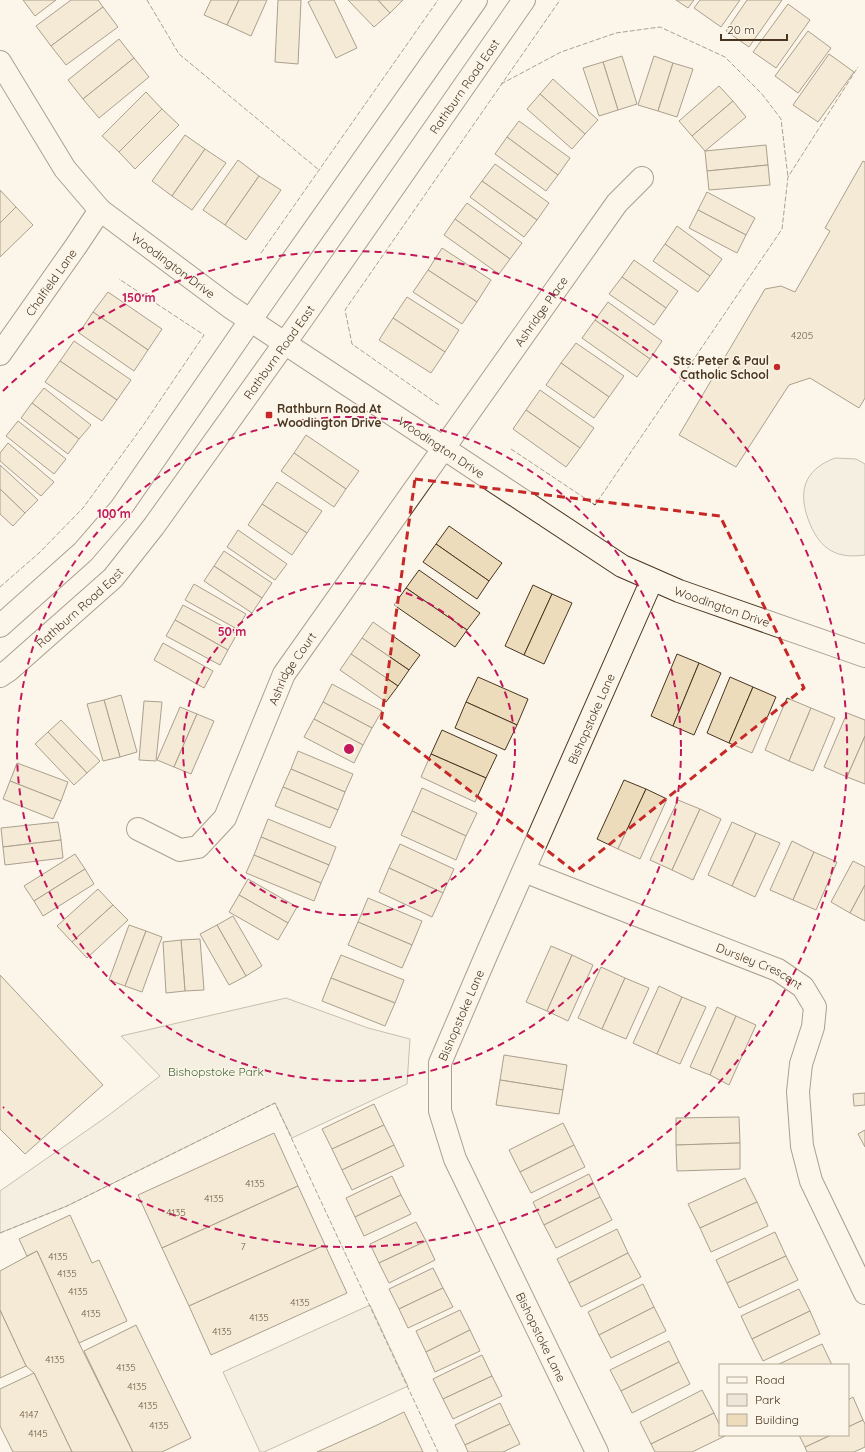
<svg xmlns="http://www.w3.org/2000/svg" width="865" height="1452" viewBox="0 0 865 1452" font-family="Quicksand,sans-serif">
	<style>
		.green { fill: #ede6d9; stroke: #887966 }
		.building { fill: #ecdcbc; stroke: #4a3520 }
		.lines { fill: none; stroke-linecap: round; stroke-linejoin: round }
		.minor-casing { stroke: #4a3520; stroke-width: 24 }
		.minor { stroke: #fbf6e9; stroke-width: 22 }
		.fence { stroke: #4a3520; stroke-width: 1; stroke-dasharray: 5 2; stroke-linecap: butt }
		.marked { fill: none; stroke: #c62828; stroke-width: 3; stroke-dasharray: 8 5; stroke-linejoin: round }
		.ring { fill: none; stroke: #c2185b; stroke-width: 2; stroke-dasharray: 7 5 }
		.poi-dot { fill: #c62828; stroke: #fbf6e9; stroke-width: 1.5 }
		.labels { text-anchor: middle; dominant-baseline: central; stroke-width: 3; stroke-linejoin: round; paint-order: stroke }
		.number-label { font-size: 10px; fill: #725f47 }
		.street-label { font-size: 12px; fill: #4a3520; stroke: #fbf6e9 }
		.poi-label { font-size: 12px; font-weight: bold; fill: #4a3520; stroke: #fbf6e9; text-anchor: end }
		.park-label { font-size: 12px; fill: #436837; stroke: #fbf6e9 }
		.centre { fill: #c2185b; stroke: #fbf6e9; stroke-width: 2 }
		.ring-label { font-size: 12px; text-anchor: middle; font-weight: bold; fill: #c2185b; stroke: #fbf6e9; stroke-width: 3; stroke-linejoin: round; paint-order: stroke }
	</style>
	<rect width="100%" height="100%" fill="#fbf6e9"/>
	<g class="green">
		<path d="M835 458 856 459 865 464V555C837 559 821 550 810 524 797 493 803 470 835 458Z"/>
		<path d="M286 998 368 1028 410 1039 407 1084 292 1138 275 1103 67 1206 0 1233V1191L109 1115 160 1076 121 1036Z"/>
		<path d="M370 1305 408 1386 264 1452H260L223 1372Z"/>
	</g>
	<g class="building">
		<path d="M23 0H56L35 16Z"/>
		<path d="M71 0H98L103 7 51 46 36 26Z"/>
		<path d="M211 0H239L227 25 204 15Z"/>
		<path d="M239 0H267L251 36 227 25Z"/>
		<path d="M278 0H301L298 64 275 62Z"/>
		<path d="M312 0H334L357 48 336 58 308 2Z"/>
		<path d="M348 0H378L390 13 374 27Z"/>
		<path d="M378 0H403L390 13Z"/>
		<path d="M676 0H694L688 8Z"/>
		<path d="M700 0H740L721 27 694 8Z"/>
		<path d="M747 0H782L749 47 726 31Z"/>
		<path d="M788 4 810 20 776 68 753 52Z"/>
		<path d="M103 7 118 27 66 65 51 46Z"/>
		<path d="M808 31 831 48 798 93 775 76Z"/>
		<path d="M119 39 134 58 83 99 68 80Z"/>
		<path d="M829 54 854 72 818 122 793 105Z"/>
		<path d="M622 56 637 104 618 110 603 62Z"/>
		<path d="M654 56 673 63 658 111 638 105Z"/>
		<path d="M134 58 149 77 99 118 83 99Z"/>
		<path d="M603 62 618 110 599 116 583 68Z"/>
		<path d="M673 63 693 69 677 117 658 111Z"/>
		<path d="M553 79 598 120 585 134 540 94Z"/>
		<path d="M719 86 733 101 692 136 679 121Z"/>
		<path d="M146 92 162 109 119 152 102 136Z"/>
		<path d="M540 94 585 134 572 149 527 109Z"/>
		<path d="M733 101 746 117 705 151 692 136Z"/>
		<path d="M162 109 179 125 135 169 119 152Z"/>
		<path d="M519 121 570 158 558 175 507 137Z"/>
		<path d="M185 135 205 149 172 196 152 181Z"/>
		<path d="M507 137 558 175 546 191 495 154Z"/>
		<path d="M766 145 768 165 707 171 705 151Z"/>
		<path d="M205 149 226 163 192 210 172 196Z"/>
		<path d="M238 160 259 176 225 225 203 210Z"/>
		<path d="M863 161 865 162V398L859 408 810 378 789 385 736 467 679 435 765 289 781 286 795 292 830 231 825 228Z"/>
		<path d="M495 164 549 203 537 220 482 181Z"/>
		<path d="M768 165 770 185 709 190 707 171Z"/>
		<path d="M259 176 281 190 246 240 225 225Z"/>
		<path d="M482 181 537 220 524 237 470 197Z"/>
		<path d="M0 190 16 207 0 223Z"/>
		<path d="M707 192 755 218 746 235 698 210Z"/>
		<path d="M467 203 522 243 510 259 455 219Z"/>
		<path d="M16 207 33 225 0 257V223Z"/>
		<path d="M698 210 746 235 737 253 689 228Z"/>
		<path d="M455 219 510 259 499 274 444 235Z"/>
		<path d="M677 226 722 259 710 276 665 244Z"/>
		<path d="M665 244 710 276 698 292 653 261Z"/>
		<path d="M442 248 491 280 477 302 428 270Z"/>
		<path d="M634 260 678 291 666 308 622 277Z"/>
		<path d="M428 270 477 302 462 324 413 292Z"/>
		<path d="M622 277 666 308 654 325 609 294Z"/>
		<path d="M108 292 162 329 148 350 93 312Z"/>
		<path d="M407 297 459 330 445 352 393 318Z"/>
		<path d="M608 302 662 341 650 359 595 320Z"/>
		<path d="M93 312 148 350 134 371 79 333Z"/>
		<path d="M393 318 445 352 431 373 379 340Z"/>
		<path d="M595 320 650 359 637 377 582 338Z"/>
		<path d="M74 341 131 380 117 400 60 361Z"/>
		<path d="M576 343 624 376 609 397 561 363Z"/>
		<path d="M60 361 117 400 102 421 45 382Z"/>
		<path d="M561 363 609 397 594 418 546 385Z"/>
		<path d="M44 388 91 425 79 439 32 403Z"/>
		<path d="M540 390 594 428 580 448 526 410Z"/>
		<path d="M32 403 79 439 68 454 21 418Z"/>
		<path d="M526 410 580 448 566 467 513 429Z"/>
		<path d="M18 421 66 459 54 474 6 436Z"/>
		<path d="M306 435 359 471 346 489 294 453Z"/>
		<path d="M8 443 54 482 41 496 0 461V453Z"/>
		<path d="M294 453 346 489 334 507 281 471Z"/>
		<path d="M0 465 38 500 25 513 0 489Z"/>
		<path d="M277 482 322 511 307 533 262 504Z"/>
		<path d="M0 489 25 513 13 526 0 514Z"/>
		<path d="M262 504 307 533 292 555 248 525Z"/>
		<path d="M449 526 502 563 489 581 436 544Z"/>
		<path d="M238 530 287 564 275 580 227 547Z"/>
		<path d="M436 544 489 581 477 599 423 562Z"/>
		<path d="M224 551 272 583 262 598 214 566Z"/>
		<path d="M214 566 262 598 252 613 204 581Z"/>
		<path d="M419 570 480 613 467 630 406 588Z"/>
		<path d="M194 584 246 614 237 629 185 600Z"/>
		<path d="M533 585 552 594 524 655 505 646Z"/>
		<path d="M406 588 467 630 455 647 394 605Z"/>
		<path d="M552 594 572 603 544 664 524 655Z"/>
		<path d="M183 605 237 634 228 650 175 620Z"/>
		<path d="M175 620 228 650 220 665 166 636Z"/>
		<path d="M373 622 420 655 409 670 362 638Z"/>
		<path d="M362 638 409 670 398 686 351 654Z"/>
		<path d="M163 643 213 671 204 688 154 660Z"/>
		<path d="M351 654 398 686 386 702 340 670Z"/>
		<path d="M677 654 699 663 673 726 651 716Z"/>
		<path d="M699 663 721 673 694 735 673 726Z"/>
		<path d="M478 677 528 699 517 725 466 702Z"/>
		<path d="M730 677 753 687 729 743 707 733Z"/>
		<path d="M332 684 382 711 372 728 323 702Z"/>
		<path d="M753 687 776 697 752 753 729 743Z"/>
		<path d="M121 695 137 752 120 757 104 700Z"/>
		<path d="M787 698 811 708 789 761 765 750Z"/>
		<path d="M104 700 120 757 103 761 87 704Z"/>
		<path d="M144 701 162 702 156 761 139 760Z"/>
		<path d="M323 702 372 728 363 745 314 719Z"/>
		<path d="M466 702 517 725 505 750 455 728Z"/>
		<path d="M180 707 197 714 174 767 157 760Z"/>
		<path d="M811 708 835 718 813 771 789 761Z"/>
		<path d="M847 713 865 720V736L847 777 824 767Z"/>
		<path d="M197 714 214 721 191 774 174 767Z"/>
		<path d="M314 719 363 745 354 763 304 737Z"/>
		<path d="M61 720 100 761 87 773 48 732Z"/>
		<path d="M442 730 497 755 486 778 431 754Z"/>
		<path d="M48 732 87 773 74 785 35 744Z"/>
		<path d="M865 736V784L847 777Z"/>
		<path d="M298 751 353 774 345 792 291 769Z"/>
		<path d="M431 754 486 778 475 802 421 777Z"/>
		<path d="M17 763 68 782 61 801 10 781Z"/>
		<path d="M291 769 345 792 338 810 283 787Z"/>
		<path d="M624 780 646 789 618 849 597 839Z"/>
		<path d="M10 781 61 801 53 819 3 799Z"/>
		<path d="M283 787 338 810 330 828 275 806Z"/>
		<path d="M422 788 477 813 466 836 412 811Z"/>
		<path d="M646 789 667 799 640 859 618 849Z"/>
		<path d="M678 800 700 809 672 870 650 860Z"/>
		<path d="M700 809 721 819 693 880 672 870Z"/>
		<path d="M412 811 466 836 456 860 401 835Z"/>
		<path d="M268 819 336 847 329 865 261 837Z"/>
		<path d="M58 822 61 840 3 847 1 828Z"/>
		<path d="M732 822 756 833 732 886 708 875Z"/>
		<path d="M756 833 780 843 755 897 732 886Z"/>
		<path d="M261 837 329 865 321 883 254 855Z"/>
		<path d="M61 840 63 858 5 865 3 847Z"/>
		<path d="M792 841 814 852 793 900 770 890Z"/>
		<path d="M400 844 454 869 443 893 389 868Z"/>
		<path d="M814 852 837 862 816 910 793 900Z"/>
		<path d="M75 854 85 869 34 901 24 886Z"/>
		<path d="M254 855 321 883 314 901 246 873Z"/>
		<path d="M853 861 865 867V885L850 913 831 902Z"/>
		<path d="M389 868 443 893 432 917 379 892Z"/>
		<path d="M85 869 94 884 43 916 34 901Z"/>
		<path d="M248 879 297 907 288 923 239 895Z"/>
		<path d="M865 885V921L850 913Z"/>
		<path d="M98 889 113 905 72 942 57 926Z"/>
		<path d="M239 895 288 923 278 940 229 912Z"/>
		<path d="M368 898 422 921 412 945 358 922Z"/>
		<path d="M113 905 128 920 87 958 72 942Z"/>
		<path d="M233 916 262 966 246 976 217 925Z"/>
		<path d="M358 922 412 945 402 968 348 945Z"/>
		<path d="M129 925 146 931 125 986 109 980Z"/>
		<path d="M217 925 246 976 229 985 200 934Z"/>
		<path d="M146 931 162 937 142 992 125 986Z"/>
		<path d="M200 939 204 990 185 991 181 940Z"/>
		<path d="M181 940 185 991 166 993 163 942Z"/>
		<path d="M551 946 572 955 547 1011 526 1002Z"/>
		<path d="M341 955 404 980 395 1003 331 978Z"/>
		<path d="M572 955 593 965 568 1021 547 1011Z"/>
		<path d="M601 967 625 978 602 1029 578 1018Z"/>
		<path d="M0 975 103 1085 25 1154 0 1129Z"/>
		<path d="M331 978 395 1003 385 1026 322 1001Z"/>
		<path d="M625 978 649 988 626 1039 602 1029Z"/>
		<path d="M659 986 682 997 657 1054 633 1043Z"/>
		<path d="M682 997 706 1007 680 1064 657 1054Z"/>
		<path d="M717 1007 736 1016 710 1075 690 1067Z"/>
		<path d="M736 1016 756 1025 729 1085 710 1075Z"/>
		<path d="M504 1055 567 1065 563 1090 500 1080Z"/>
		<path d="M500 1080 563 1090 559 1114 496 1105Z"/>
		<path d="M865 1093V1105L854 1106 853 1094Z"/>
		<path d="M374 1104 384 1125 332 1149 322 1129Z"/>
		<path d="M739 1117 740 1143 676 1145V1118Z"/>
		<path d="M563 1123 574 1145 520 1172 509 1150Z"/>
		<path d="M384 1125 394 1145 342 1170 332 1149Z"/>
		<path d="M865 1130V1147L858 1134Z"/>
		<path d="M274 1133 298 1186 162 1248 138 1195Z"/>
		<path d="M740 1143V1169L677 1171 676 1145Z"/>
		<path d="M394 1145 404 1166 352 1190 342 1170Z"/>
		<path d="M574 1145 585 1167 531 1193 520 1172Z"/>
		<path d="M589 1174 600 1197 544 1225 533 1202Z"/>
		<path d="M392 1176 401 1195 355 1217 346 1198Z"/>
		<path d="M745 1178 757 1202 700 1228 688 1204Z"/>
		<path d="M298 1186 325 1245 189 1306 162 1248Z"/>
		<path d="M401 1195 411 1214 364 1236 355 1217Z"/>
		<path d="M600 1197 612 1220 556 1248 544 1225Z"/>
		<path d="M757 1202 768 1226 711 1252 700 1228Z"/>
		<path d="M70 1215 92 1263 99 1260 127 1321 79 1343 37 1251 27 1256 19 1239Z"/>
		<path d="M416 1222 426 1241 379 1263 370 1244Z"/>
		<path d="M617 1229 628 1253 569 1283 557 1259Z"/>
		<path d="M775 1232 786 1256 727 1283 716 1260Z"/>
		<path d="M426 1241 435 1260 389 1283 379 1263Z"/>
		<path d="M325 1245 347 1293 211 1355 189 1306Z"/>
		<path d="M37 1251 79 1343 133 1452H72L34 1373 26 1366 0 1310V1271Z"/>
		<path d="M628 1253 641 1277 581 1307 569 1283Z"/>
		<path d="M786 1256 798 1280 739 1308 727 1283Z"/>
		<path d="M433 1268 443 1288 399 1309 389 1289Z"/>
		<path d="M643 1284 654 1307 599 1335 588 1312Z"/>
		<path d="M443 1288 453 1307 408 1328 399 1309Z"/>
		<path d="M799 1289 810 1311 752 1339 741 1316Z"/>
		<path d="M654 1307 666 1331 611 1358 599 1335Z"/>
		<path d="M0 1310 26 1366 0 1378Z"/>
		<path d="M460 1310 470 1330 426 1352 416 1331Z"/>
		<path d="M810 1311 820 1334 763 1361 752 1339Z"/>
		<path d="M136 1325 191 1438 162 1452H133L84 1351Z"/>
		<path d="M470 1330 480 1351 435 1372 426 1352Z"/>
		<path d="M669 1341 679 1362 621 1391 610 1370Z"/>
		<path d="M822 1344 832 1365H777Z"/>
		<path d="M482 1355 492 1376 443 1399 433 1379Z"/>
		<path d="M679 1362 690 1384 632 1413 621 1391Z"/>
		<path d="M34 1373 72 1452H13L0 1426V1389Z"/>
		<path d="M492 1376 502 1396 453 1419 443 1399Z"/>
		<path d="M702 1390 714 1413 651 1444 640 1422Z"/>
		<path d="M853 1397 863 1420 848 1427V1400Z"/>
		<path d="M500 1403 510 1424 465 1445 455 1425Z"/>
		<path d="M404 1412 423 1452H317L375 1426Z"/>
		<path d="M714 1413 720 1426V1435L725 1436 692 1452H655L651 1444Z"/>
		<path d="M863 1420 865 1424V1447L854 1452H807L805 1447 831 1435H848V1427Z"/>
		<path d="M510 1424 520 1444 503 1452H468L465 1445Z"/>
		<path d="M799 1435H831L805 1447Z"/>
	</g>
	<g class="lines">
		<g class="minor-casing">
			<g id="minor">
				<path id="s1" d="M0 62 65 169 100 210 230 307 622 566 679 591 865 656"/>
				<path id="s2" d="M0 354 76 246 100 210"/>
				<path d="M0 626 83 552 121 508 268 295 476 0"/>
				<path id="s3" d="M0 676 9 670 113 578 154 526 302 319 524 0"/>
				<path id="s4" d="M138 829 180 850 198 847 225 818 284 674 617 203 642 178"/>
				<path id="s5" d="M524 871 778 970 803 987 815 1007 813 1027 801 1064 798 1092 802 1146 811 1181 865 1293"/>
				<path id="s6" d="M597 1452 455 1159 440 1111V1063L488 951 652 580"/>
			</g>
		</g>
		<use href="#minor" class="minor"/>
		<g class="fence">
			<path d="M147 0 179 54 319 170"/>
			<path d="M501 84 561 52 616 33 660 27 725 57 762 94 781 119 788 177"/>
			<path d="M261 253 438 0"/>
			<path d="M439 405 352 344 345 310 560 0"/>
			<path d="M511 449 595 505 782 229 788 177 858 67"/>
			<path d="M0 587 39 553 83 508 142 427 204 335 119 279"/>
			<path d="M0 1233 67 1206 275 1103 438 1452"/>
		</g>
	</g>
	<path d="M0 0H865V1452H0ZM415 479 720 516 804 688 575 872 381 722Z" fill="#fbf6e9" fill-opacity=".55" fill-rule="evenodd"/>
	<path class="marked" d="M415 479 720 516 804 688 575 872 381 722Z"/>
	<g class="ring">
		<circle cx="349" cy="749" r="166"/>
		<circle cx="349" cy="749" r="332"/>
		<path d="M3 391A498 498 0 1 1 3 1107"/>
	</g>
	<g class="poi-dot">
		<circle cx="777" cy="367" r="4"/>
		<rect x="265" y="411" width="8" height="8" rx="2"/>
	</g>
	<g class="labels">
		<g class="number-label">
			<text x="802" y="335">4205</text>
			<text x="255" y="1183">4135</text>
			<text x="214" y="1198">4135</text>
			<text x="176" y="1212">4135</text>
			<text x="243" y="1246">7</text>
			<text x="58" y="1256">4135</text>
			<text x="67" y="1273">4135</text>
			<text x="78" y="1291">4135</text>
			<text x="300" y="1302">4135</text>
			<text x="91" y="1313">4135</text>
			<text x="259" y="1317">4135</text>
			<text x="222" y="1331">4135</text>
			<text x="55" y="1359">4135</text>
			<text x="126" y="1367">4135</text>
			<text x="137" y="1386">4135</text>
			<text x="148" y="1405">4135</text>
			<text x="29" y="1414">4147</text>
			<text x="159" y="1425">4135</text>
			<text x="38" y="1433">4145</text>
		</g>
		<g class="street-label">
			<text stroke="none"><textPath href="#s3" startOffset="754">Rathburn Road East</textPath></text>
			<text stroke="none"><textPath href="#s1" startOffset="271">Woodington Drive</textPath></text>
			<text stroke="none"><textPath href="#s2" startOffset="88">Chalfield Lane</textPath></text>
			<text stroke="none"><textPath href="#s4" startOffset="705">Ashridge Place</textPath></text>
			<text stroke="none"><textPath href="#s3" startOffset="430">Rathburn Road East</textPath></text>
			<text stroke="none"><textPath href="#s1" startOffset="595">Woodington Drive</textPath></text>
			<text stroke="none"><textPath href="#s3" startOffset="105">Rathburn Road East</textPath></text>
			<text stroke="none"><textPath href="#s1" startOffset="919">Woodington Drive</textPath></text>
			<text stroke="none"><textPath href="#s4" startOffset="269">Ashridge Court</textPath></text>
			<text stroke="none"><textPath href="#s6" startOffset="800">Bishopstoke Lane</textPath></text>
			<text stroke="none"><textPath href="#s5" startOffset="254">Dursley Crescent</textPath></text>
			<text stroke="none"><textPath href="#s6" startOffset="476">Bishopstoke Lane</textPath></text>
			<text transform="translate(541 1337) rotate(64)">Bishopstoke Lane</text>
		</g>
		<g class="poi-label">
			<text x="769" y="360">Sts. Peter &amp; Paul<tspan x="769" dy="14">Catholic School</tspan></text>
			<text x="277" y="408" text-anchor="start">Rathburn Road At<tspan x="277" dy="14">Woodington Drive</tspan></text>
		</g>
		<g class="park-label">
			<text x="216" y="1071">Bishopstoke Park</text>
		</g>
	</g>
	<circle cx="349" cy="749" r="6" class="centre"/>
	<g class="ring-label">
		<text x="139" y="302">150 m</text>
		<text x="114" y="518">100 m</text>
		<text x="232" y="636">50 m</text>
	</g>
	<rect x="719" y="1364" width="130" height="72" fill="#fbf6e9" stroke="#b4a999"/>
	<rect x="727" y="1377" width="20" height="6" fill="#fbf6e9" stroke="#b4a999"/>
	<text x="755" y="1384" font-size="12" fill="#4a3520">Road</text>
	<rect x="727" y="1394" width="20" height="12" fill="#ede6d9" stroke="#b4a999"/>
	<text x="755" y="1404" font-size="12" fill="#4a3520">Park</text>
	<rect x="727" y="1414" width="20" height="12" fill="#ecdcbc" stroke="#b4a999"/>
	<text x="755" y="1424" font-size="12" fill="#4a3520">Building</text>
	<path d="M721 34v6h66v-6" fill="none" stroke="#4a3520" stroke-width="2"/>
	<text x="727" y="34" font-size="12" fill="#4a3520" stroke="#fbf6e9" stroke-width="3" paint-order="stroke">20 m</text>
</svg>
